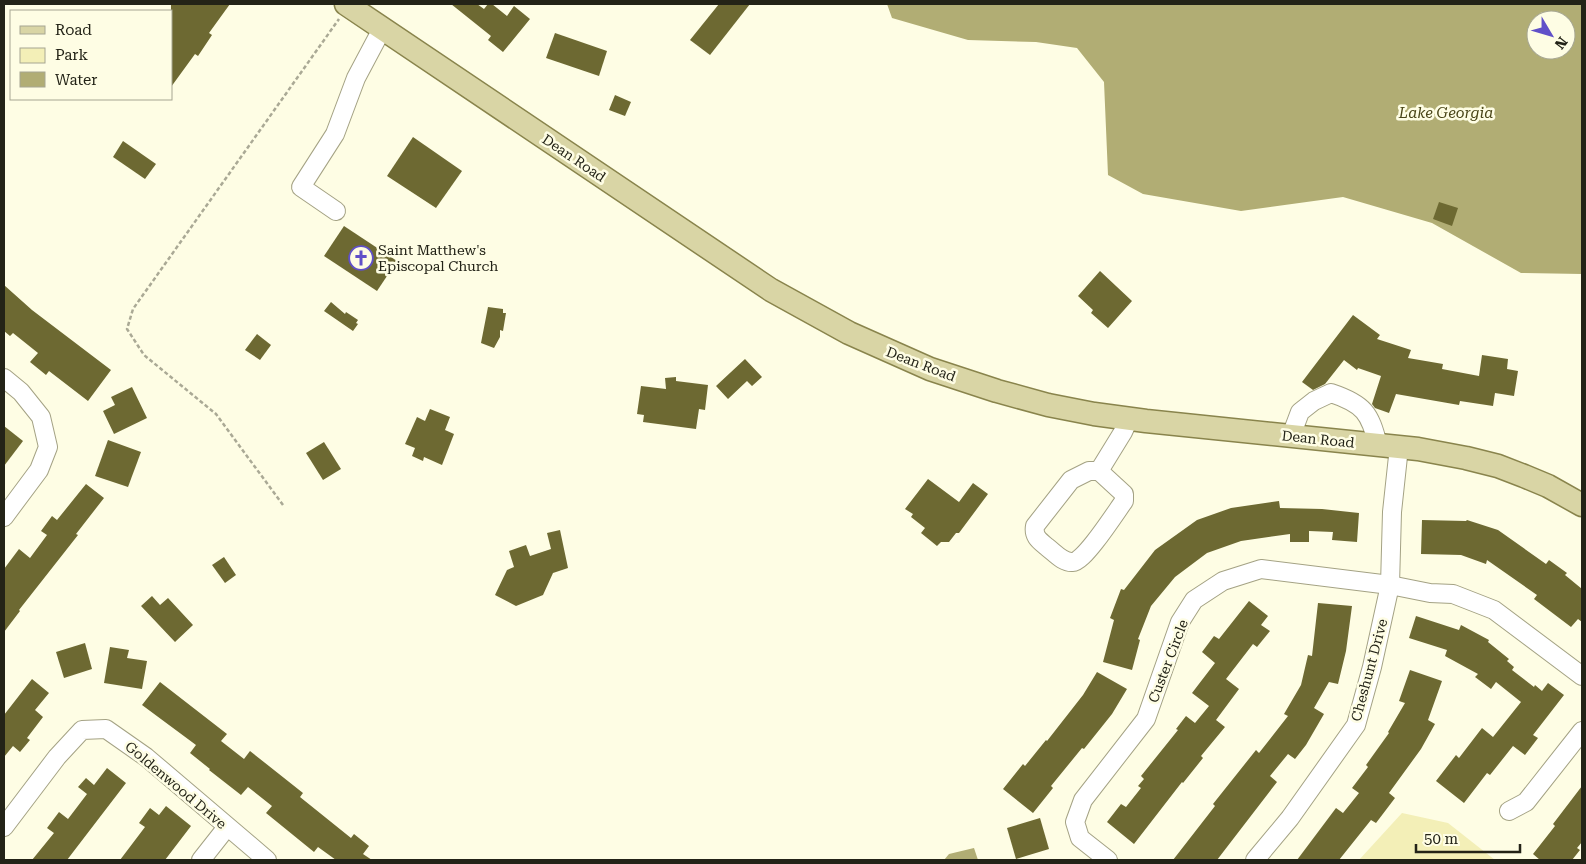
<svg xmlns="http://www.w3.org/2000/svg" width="1586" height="864" viewBox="0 0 1586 864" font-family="'Roboto Serif',serif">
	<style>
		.green { fill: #f3efb7 }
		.water { fill: #b1ad74; fill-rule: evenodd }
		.building { fill: #6d6932 }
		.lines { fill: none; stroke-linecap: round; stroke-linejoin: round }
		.minor-casing { stroke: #a4a284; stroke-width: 20 }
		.major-casing { stroke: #89844c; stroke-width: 25 }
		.path { stroke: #aaa995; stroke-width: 2.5; stroke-dasharray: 4 2.5; stroke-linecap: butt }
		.minor { stroke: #fff; stroke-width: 18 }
		.major { stroke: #d9d5a5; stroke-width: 22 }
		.labels { text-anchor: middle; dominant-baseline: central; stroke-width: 5; stroke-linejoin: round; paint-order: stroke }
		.street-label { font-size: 14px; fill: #232317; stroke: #fefde4 }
		.poi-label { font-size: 14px; fill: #232317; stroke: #fefde4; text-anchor: start }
		.water-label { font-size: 15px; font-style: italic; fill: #494518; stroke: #fefde4 }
	</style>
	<rect width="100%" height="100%" fill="#fefde4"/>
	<path class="green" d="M1402 813 1448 823 1495 860H1359Z"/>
	<g class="water">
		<path d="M887 4H1582V274L1521 273 1432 223 1343 197 1241 211 1143 194 1108 175 1104 82 1077 48 1036 42 968 40 892 18ZM1536 20H1566V50H1536Z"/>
		<path d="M974 848 978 860H944L949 854Z"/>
	</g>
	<g class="building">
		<path d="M171 4H230L209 33 212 35 198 56 195 54 171 87Z"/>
		<path d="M451 4H477L484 9 488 4H492L507 16 514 6 530 19 503 52 488 40 491 36Z"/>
		<path d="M719 4H750L710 55 690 40Z"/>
		<path d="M555 33 607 51 599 76 546 58Z"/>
		<path d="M615 95 631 102 625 116 609 110Z"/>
		<path d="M413 137 462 171 436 208 387 176Z"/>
		<path d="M123 141 156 164 145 179 113 157Z"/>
		<path d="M1439 202 1458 208 1452 226 1433 219Z"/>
		<path d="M344 226 397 261 377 291 324 256Z"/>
		<path d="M1100 271 1132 301 1108 328 1091 313 1093 310 1078 296Z"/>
		<path d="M4 285 32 310 111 370 88 401 49 371 46 375 30 362 38 353 13 333 10 336 4 331Z"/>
		<path d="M331 302 345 314 346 312 358 320 356 323 358 324 353 331 324 311Z"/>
		<path d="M488 307 503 309V313H506L503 331 500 330V337L494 348 481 343Z"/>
		<path d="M1353 315 1380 335 1377 339 1411 350 1408 358 1443 364 1442 369 1479 376 1482 355 1508 359 1507 369 1518 371 1514 396 1495 393 1493 406 1460 401 1459 405 1396 394 1389 413 1375 408 1372 404 1381 376 1358 368 1357 370 1344 360 1325 384 1313 390 1302 382Z"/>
		<path d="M257 334 271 345 260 360 245 350Z"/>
		<path d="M745 359 762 377 752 386 747 381 728 399 716 386Z"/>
		<path d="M676 377V381L708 385 705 410 699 409 696 429 643 422 644 415 637 414 641 386 666 389 665 378Z"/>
		<path d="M132 387 147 418 114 434 103 411 115 405 111 397Z"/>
		<path d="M430 409 450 417 445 430 454 434 442 465 424 457 423 461 412 456 415 448 405 444 417 417 425 421Z"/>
		<path d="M4 426 23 441 4 466Z"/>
		<path d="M108 440 141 452 128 487 95 476Z"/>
		<path d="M324 442 341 469 323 480 306 453Z"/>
		<path d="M928 479 959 502 973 483 988 494 959 533H956L949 542H941L937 546 921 533 925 528 911 517 913 514 905 509Z"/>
		<path d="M86 484 104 498 76 534 78 535 19 610 20 611 4 632V569L19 549 30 558 47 535 41 531 52 516 57 520Z"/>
		<path d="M1279 501 1280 508 1322 509 1359 513 1357 542 1332 540 1333 532 1309 531V542H1290V534L1241 541 1207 553 1175 577 1151 606 1138 639 1140 640 1132 670 1103 662 1114 620 1110 618 1121 589 1124 590 1155 550 1197 520 1231 508Z"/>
		<path d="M1422 520 1466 521 1467 520 1498 530 1546 564 1549 560 1567 573 1565 575 1582 589V622L1578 619 1571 627 1534 599 1537 595 1487 560 1486 564 1461 555 1421 554Z"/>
		<path d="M560 530 568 568 553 573 543 595 516 606 495 595 507 570 514 567 509 551 526 545 530 556 551 549 547 533Z"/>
		<path d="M224 557 236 575 225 583 212 565Z"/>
		<path d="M152 596 160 605 168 598 193 625 175 642 141 606Z"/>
		<path d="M1249 601 1268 616 1261 625 1270 631 1257 647 1253 644 1226 679 1239 689 1216 720 1225 727 1201 756 1203 758 1183 783 1182 782 1134 844 1107 822 1121 804 1126 807 1141 788 1138 786 1144 779 1141 776 1178 730 1176 729 1186 716 1195 723 1209 706 1192 693 1215 663 1202 652 1214 636 1219 639Z"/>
		<path d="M1318 603 1352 606 1346 651 1338 684 1329 682 1314 708 1324 714 1306 745 1295 759 1288 754 1270 776 1277 782 1217 860H1173L1215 806 1213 804 1256 750 1259 753 1288 716 1284 714 1301 685 1308 655 1312 656Z"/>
		<path d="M1416 616 1459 630 1461 625 1489 640 1488 642 1509 659 1507 661 1514 667 1512 670 1534 687 1535 685 1542 691 1548 683 1564 695 1533 735 1538 738 1525 755 1513 746 1490 775 1487 773 1464 803 1436 781 1456 755 1459 758 1482 728 1493 737 1521 702 1496 682 1491 689 1475 677 1478 674 1445 656 1447 650 1409 638Z"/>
		<path d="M85 643 92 669 64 678 56 652Z"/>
		<path d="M110 647 129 650 127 658 147 661 142 689 104 683Z"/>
		<path d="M1410 670 1442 681 1428 720 1435 724 1421 749 1389 793 1395 798 1376 823 1371 820 1339 860H1297L1336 808 1343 813 1359 793 1352 788 1368 767 1366 765 1389 733 1388 732 1405 703 1399 701Z"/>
		<path d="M1097 672 1127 689 1112 714 1084 749 1082 748 1051 786 1053 788 1033 813 1003 789 1023 764 1025 766 1046 740 1047 741 1083 695Z"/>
		<path d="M32 679 49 693 35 710 43 717 27 738 30 740 20 752 13 746 4 757V715Z"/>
		<path d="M160 682 227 734 221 741 244 759 250 751 303 793 300 797 351 838 354 834 369 846 363 854 372 860H336L318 847 314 852 266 813 272 806 248 787 241 795 209 770 210 769 190 753 196 745 142 705Z"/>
		<path d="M107 768 126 783 67 860H32L54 833 47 828 59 812 68 819 87 794 78 787 86 778 94 785Z"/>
		<path d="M1582 786V842L1577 848 1580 850 1572 860H1540L1533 854 1555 826 1553 824Z"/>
		<path d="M166 806 191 826 165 860H120L145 827 139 823 150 808 159 815Z"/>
		<path d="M1040 818 1049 849 1016 859 1007 828Z"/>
	</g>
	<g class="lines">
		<g class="minor-casing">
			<g id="minor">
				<path d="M336 211 301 187 335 134 356 78 382 29"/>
				<path d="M4 378 21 392 41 417 48 447 39 470 4 517"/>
				<path d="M1291 436 1300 412 1314 401 1331 393C1364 404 1370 413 1378 445"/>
				<path d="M1089 471H1099L1124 494V501C1116 512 1084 562 1073 562 1063 563 1055 553 1047 547 1040 541 1033 537 1035 526L1071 480Z"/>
				<path d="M1099 471 1123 432 1129 419"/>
				<path d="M1509 811 1526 802 1582 731"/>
				<path d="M4 827 57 757 82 730 106 729 146 757 267 860"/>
				<path d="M201 860 227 827"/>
				<path d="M1108 860 1080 838 1075 822 1083 800 1146 719 1180 622 1194 600 1223 581 1261 569 1390 585 1430 593 1453 594 1494 610 1582 676"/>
				<path d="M1255 860 1290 818 1356 725 1372 667 1390 585 1392 512 1399 447"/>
			</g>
		</g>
		<g class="major-casing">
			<path id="major" d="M346 4 771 290 849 333 930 369 997 391 1048 405 1094 414 1146 421 1418 449 1466 458 1498 466 1524 476 1548 486 1582 505"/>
		</g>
		<path class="path" d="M283 505 216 414 144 355 127 329 133 309 339 19"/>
		<use href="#minor" class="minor"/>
		<use href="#major" class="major"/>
	</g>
	<defs>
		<g id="church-ring" transform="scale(1.25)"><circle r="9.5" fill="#fefde4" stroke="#6050c8" stroke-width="1.5"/><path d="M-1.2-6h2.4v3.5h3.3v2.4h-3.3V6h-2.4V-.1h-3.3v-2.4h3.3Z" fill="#6050c8"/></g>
	</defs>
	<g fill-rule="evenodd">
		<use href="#church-ring" x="361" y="258"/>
	</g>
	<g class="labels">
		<g class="street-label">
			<text transform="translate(574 158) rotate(34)">Dean Road</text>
			<text transform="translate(921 364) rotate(21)">Dean Road</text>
			<text transform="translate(1318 439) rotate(6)">Dean Road</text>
			<text transform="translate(1168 661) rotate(-69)">Custer Circle</text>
			<text transform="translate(1369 670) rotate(-75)">Cheshunt Drive</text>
			<text transform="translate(176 785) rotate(40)">Goldenwood Drive</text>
		</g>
		<g class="poi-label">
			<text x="378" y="250">Saint Matthew's<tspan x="378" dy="16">Episcopal Church</tspan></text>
		</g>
		<g class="water-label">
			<text x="1446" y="113">Lake Georgia</text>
		</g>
	</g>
	<rect width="1586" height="864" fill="none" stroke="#232317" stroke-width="10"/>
	<rect x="10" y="10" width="162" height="90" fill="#fefde4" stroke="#a6a692"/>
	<rect x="20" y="26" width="25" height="8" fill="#d9d5a5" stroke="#a6a692"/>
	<text x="55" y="35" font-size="15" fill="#232317">Road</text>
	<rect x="20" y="48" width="25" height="15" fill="#f3efb7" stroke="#a6a692"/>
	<text x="55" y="60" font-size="15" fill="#232317">Park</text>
	<rect x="20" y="72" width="25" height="15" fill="#b1ad74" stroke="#a6a692"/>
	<text x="55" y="85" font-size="15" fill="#232317">Water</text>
	<g transform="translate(1551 35) rotate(128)"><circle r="24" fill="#fefde4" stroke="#a6a692"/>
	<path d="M0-4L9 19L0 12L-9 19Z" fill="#6050c8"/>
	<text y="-8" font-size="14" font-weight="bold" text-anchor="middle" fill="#232317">N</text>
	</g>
	<path d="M1416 844v8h104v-8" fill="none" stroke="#232317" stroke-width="2.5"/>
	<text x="1424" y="844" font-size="15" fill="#232317" stroke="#fefde4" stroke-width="4" paint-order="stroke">50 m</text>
</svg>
